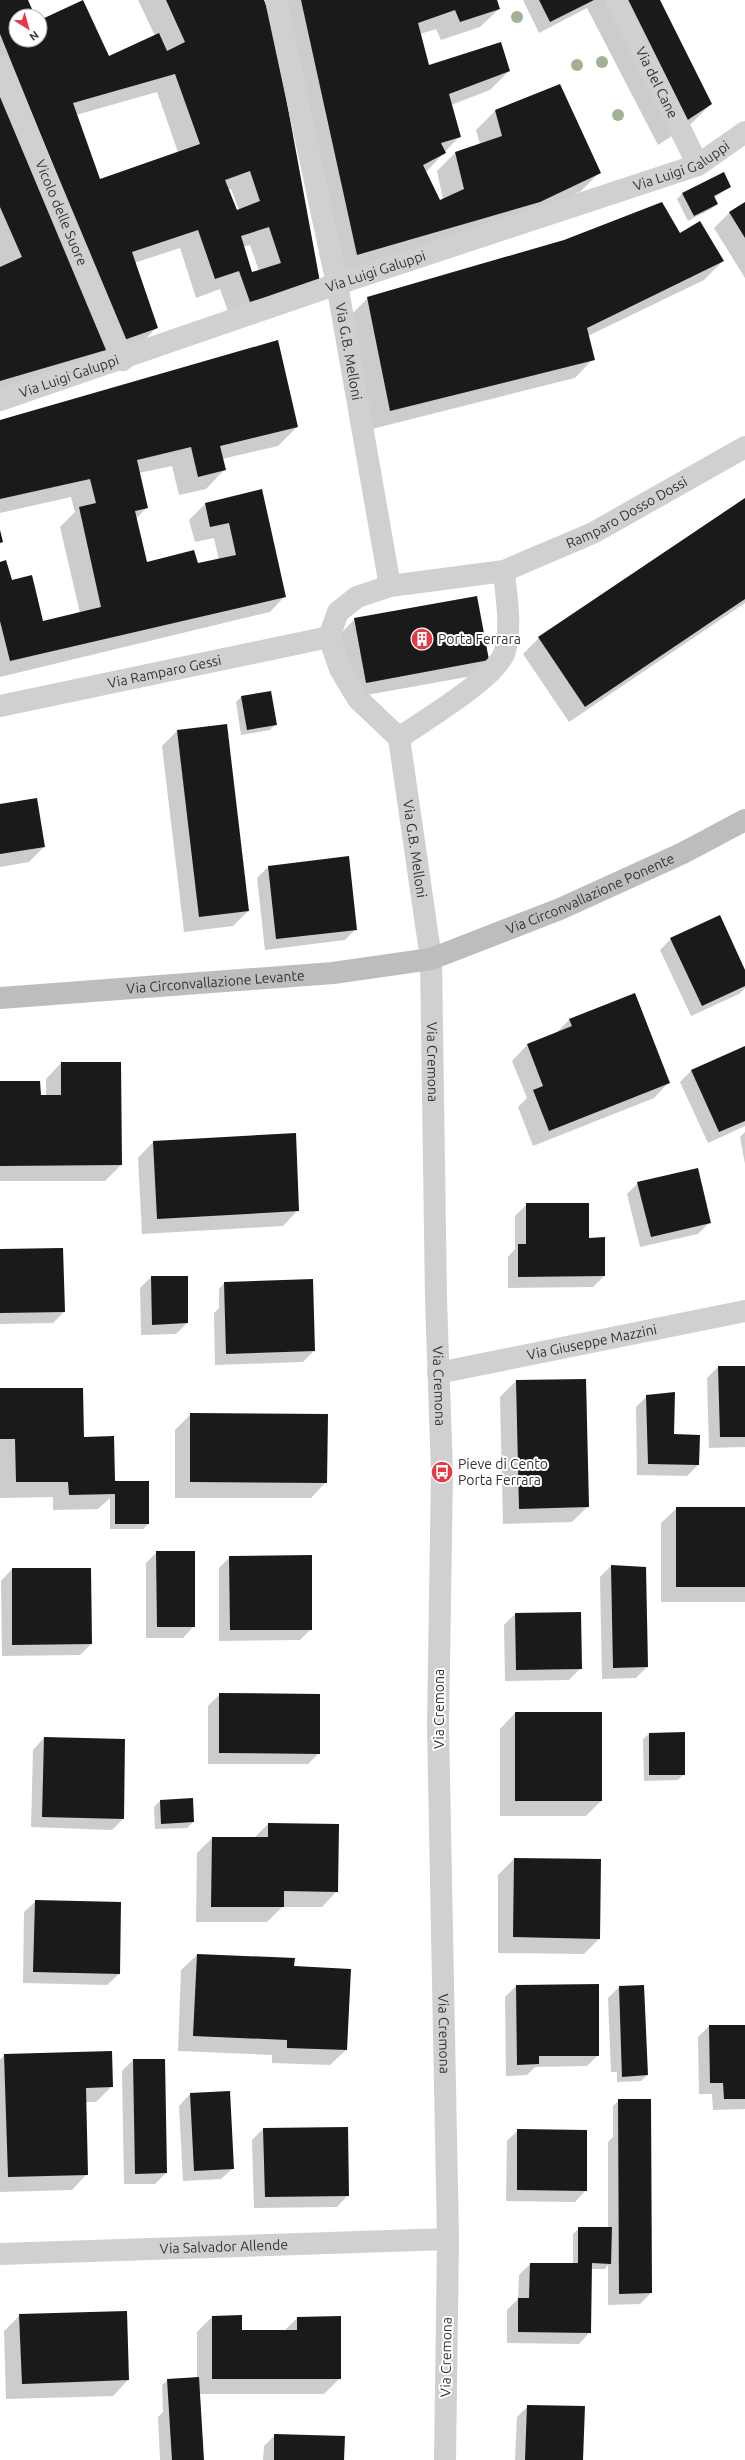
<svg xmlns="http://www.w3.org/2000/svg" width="745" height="2460" viewBox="0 0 745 2460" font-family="Ubuntu,sans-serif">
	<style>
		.shadow { fill: #0003; fill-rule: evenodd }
		.building { fill: #1a1a1a; fill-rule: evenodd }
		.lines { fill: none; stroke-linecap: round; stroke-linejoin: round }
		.pedestrian { stroke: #d0d0d0; stroke-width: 22 }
		.minor { stroke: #d0d0d0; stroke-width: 22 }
		.tertiary { stroke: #d0d0d0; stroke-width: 22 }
		.secondary { stroke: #bdbdbd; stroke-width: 22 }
		.tree { fill: #a2b095 }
		.labels { text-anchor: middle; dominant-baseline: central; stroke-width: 4; stroke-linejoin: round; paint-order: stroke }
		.street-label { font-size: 14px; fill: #333; stroke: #fff }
		.poi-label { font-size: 14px; fill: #333; stroke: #fff; text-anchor: start }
	</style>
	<rect width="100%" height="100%" fill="#fff"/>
	<g class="shadow">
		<path d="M0 0H27L34 16H16V40H40V21L109 57 155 36 138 0H263L319 282 231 320 220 289 196 298 180 248 134 263 156 328 138 347 105 358 103 352 86 368 0 394ZM157 92 178 152 100 180 76 115ZM231 189 239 210 236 211 228 190ZM250 245 259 271 252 274 243 247Z"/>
		<path d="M279 0H496L499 9 480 27 441 40 436 29 420 34 428 66 509 71 490 90 451 105 460 136 426 172 439 201 443 199 437 171 455 153 480 144 476 130 495 111 559 85 600 172 581 191 520 221 339 273Z"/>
		<path d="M523 0H659L711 104 692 123 658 145 587 8 539 33Z"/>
		<path d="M730 187 714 198 717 204 711 209 688 221 677 199 682 194Z"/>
		<path d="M745 203V278L714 228 730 212Z"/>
		<path d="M680 234 723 261 704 280 588 336 593 359 575 378 372 429 349 317 368 298Z"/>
		<path d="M0 421 297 427 278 446 222 459 224 470 206 489 179 495 172 466 139 473 147 507 136 519 146 563 197 566 219 560 214 538 195 542 189 520 205 504 261 491 285 596 270 612 0 677V563L11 582 42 622 80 613 60 527 75 512 71 497 0 513Z"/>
		<path d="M745 499V603L569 722 523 654 539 638Z"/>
		<path d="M355 619 488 660 472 676 350 698 339 635Z"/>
		<path d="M241 697 276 724 270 730 241 735 236 702Z"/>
		<path d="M177 731 248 911 233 926 184 932 162 746Z"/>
		<path d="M0 805 44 847 29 862 0 867Z"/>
		<path d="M268 867 356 929 345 940 265 950 257 878Z"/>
		<path d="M671 939 745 973V988L739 994 691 1016 660 950Z"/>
		<path d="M569 1020 669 1082 654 1098 533 1146 518 1107 527 1098 512 1061 527 1045 555 1034Z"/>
		<path d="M745 1047V1126L708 1143 680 1082 691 1071Z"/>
		<path d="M61 1063 121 1165 105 1181H0V1082L40 1096H46V1079Z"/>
		<path d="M745 1132V1164L740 1137Z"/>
		<path d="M153 1142 298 1210 283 1226 142 1234 138 1158Z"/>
		<path d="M638 1183 709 1223 698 1234 640 1247 627 1194Z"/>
		<path d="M527 1204 588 1239 604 1276 593 1287 508 1288V1257L515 1249V1216Z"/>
		<path d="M0 1250 64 1312 53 1323 0 1324Z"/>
		<path d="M151 1277 187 1323 176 1334 141 1335 140 1288Z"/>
		<path d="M224 1283 314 1351 303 1362 215 1365 214 1313 219 1308V1289Z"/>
		<path d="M718 1367H745V1447L709 1448 707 1378Z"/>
		<path d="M586 1380 588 1506 572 1522 503 1524 500 1397 516 1381Z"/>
		<path d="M0 1389 83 1438 114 1484 148 1524 143 1529H110V1498L98 1509 53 1510V1497L0 1498Z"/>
		<path d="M647 1396 673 1435 699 1436 698 1465 687 1476 637 1475 636 1407Z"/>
		<path d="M191 1414 326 1482 311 1498H175V1430Z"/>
		<path d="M677 1508H745V1602H661V1523Z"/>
		<path d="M157 1552 194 1626 183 1638H146V1563Z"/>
		<path d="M230 1557 311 1629 300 1640 219 1641V1568Z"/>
		<path d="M611 1566 647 1667 636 1678 602 1679 600 1577Z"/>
		<path d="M12 1569 91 1644 80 1655 2 1656 1 1581Z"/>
		<path d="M515 1614 580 1669 569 1680 505 1681 504 1625Z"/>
		<path d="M220 1694 319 1753 308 1764H208V1706Z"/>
		<path d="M515 1713 601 1801 586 1816H500V1729Z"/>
		<path d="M684 1733V1774L678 1780 644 1781 643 1739 649 1734Z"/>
		<path d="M44 1738 123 1819 112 1830 31 1827 33 1750Z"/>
		<path d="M192 1799 193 1822 187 1828 155 1829 154 1807 160 1801Z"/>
		<path d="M268 1824 338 1825 337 1891 322 1907H282L267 1922H196L197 1853 212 1838H254Z"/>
		<path d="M514 1859 600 1938 584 1954 498 1953V1875Z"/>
		<path d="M36 1901 119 1974 107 1985 23 1983 24 1912Z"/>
		<path d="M197 1955 293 1967 346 2050 330 2065 272 2063V2055L178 2051 181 1970Z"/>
		<path d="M516 1986 598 2055 587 2066 535 2067 527 2075 506 2076 505 1997Z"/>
		<path d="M619 1987 647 2075 641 2081 617 2082V2072H611L608 1998Z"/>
		<path d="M709 2026H745V2109L713 2110 712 2094H699L698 2037Z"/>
		<path d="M4 2055 112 2086 96 2102H85L87 2174 72 2190 0 2192V2060Z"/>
		<path d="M133 2060 166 2173 155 2184H124L122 2071Z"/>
		<path d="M190 2094 233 2168 221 2179 183 2181 179 2106Z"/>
		<path d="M619 2100 651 2293 640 2304 608 2305V2265L605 2269H591L590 2332 579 2344 507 2343V2310L518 2299 519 2275 530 2264H573V2234L579 2228H608V2142L613 2137V2106Z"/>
		<path d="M263 2129 348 2195 337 2207 254 2208 252 2140Z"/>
		<path d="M518 2130 586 2190 575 2202 506 2201 507 2141Z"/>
		<path d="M20 2315 128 2380 113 2396 6 2399 4 2331Z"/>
		<path d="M212 2317 241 2331H284L297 2318 340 2317V2378L324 2394H199L203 2460H160L158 2417 163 2412 162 2385 168 2380 197 2378V2332Z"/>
		<path d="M528 2406 582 2460H515L517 2417Z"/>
		<path d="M275 2435 343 2460H263L264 2446Z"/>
	</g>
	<g class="building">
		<path d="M0 0H28L35 16H16V40H40V20L83 0 109 56 159 33 167 51 185 42 166 0H264L272 21 320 282 250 302 239 271 215 279 198 230 132 252 158 328 124 340 0 34ZM175 74 200 144 100 179 73 103ZM250 171 260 201 237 210 225 180ZM269 227 281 263 252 272 241 236Z"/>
		<path d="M301 0H497L500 9 460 22 455 10 418 23 429 65 501 42 510 71 449 94 461 137 441 143 446 153 423 165 440 200 464 189 455 152 502 136 495 110 560 84 601 173 540 202 357 255Z"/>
		<path d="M539 0H594L550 22Z"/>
		<path d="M611 0H660L712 104 677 127Z"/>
		<path d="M0 97 106 350 0 381V267L22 257 0 207Z"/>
		<path d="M724 172 731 187 714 196 718 204 694 216 682 193Z"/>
		<path d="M662 202 680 233 700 221 724 261 587 328 595 360 390 411 367 297 564 240Z"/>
		<path d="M745 202V238L729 212Z"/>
		<path d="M278 340 298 427 220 446 226 470 198 477 191 447 137 460 148 508 135 511 147 562 194 550 198 563 236 555 229 523 210 527 205 503 262 489 286 597 10 661 0 621V562L6 560 12 580 32 575 43 621 101 607 79 507 96 503 90 479 0 499V420Z"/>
		<path d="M745 498V599L585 707 538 637Z"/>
		<path d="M0 530 3 542 0 543Z"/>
		<path d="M477 596 489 660 366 683 354 618Z"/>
		<path d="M271 691 277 725 247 730 241 696Z"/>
		<path d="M227 724 249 911 199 917 177 730Z"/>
		<path d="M37 798 45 847 0 854V804Z"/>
		<path d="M349 856 357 930 276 939 268 866Z"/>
		<path d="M720 915 745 970V986L702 1006 670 938Z"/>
		<path d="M635 993 670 1083 549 1131 533 1090 543 1086 527 1044 572 1026 569 1019Z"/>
		<path d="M745 1046V1121L719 1132 691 1070Z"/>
		<path d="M61 1062H121L122 1165 0 1166V1081H40L41 1095H61Z"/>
		<path d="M296 1133 299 1211 157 1219 153 1141Z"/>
		<path d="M698 1168 711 1223 651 1237 637 1182Z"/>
		<path d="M526 1203H589V1238L605 1237V1276L518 1277V1244H526Z"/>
		<path d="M63 1248 65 1312 0 1313V1249Z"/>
		<path d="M151 1276H188V1323L152 1325Z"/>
		<path d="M313 1279 315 1351 226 1354 224 1282Z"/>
		<path d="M718 1366H745V1437H720Z"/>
		<path d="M586 1379 589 1507 519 1509 516 1380Z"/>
		<path d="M0 1388H83L84 1437 114 1436 115 1481H149V1524H115V1494L69 1495 68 1482H16L15 1439H0Z"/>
		<path d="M675 1392 674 1434 700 1435 699 1465 648 1464 646 1395Z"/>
		<path d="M190 1413 328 1414 327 1483 190 1482Z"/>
		<rect x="676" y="1507" width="69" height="80"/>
		<path d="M156 1551H195V1627H157Z"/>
		<path d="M312 1555V1630H230L229 1556Z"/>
		<path d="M611 1565 646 1567 648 1667 613 1668Z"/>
		<path d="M12 1568H91L92 1644 12 1645Z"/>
		<path d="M581 1612 582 1669 516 1670 515 1613Z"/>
		<path d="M219 1693 320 1694V1754L219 1753Z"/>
		<rect x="515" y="1712" width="87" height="89"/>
		<path d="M685 1732V1775H649V1733Z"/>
		<path d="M44 1737 125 1739 124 1819 42 1817Z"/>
		<path d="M193 1798 194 1822 161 1824 160 1800Z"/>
		<path d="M268 1823 339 1824 338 1892 284 1891V1907H211L212 1837H268Z"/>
		<path d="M514 1858 601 1859 600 1939 513 1937Z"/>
		<path d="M35 1900 121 1902 120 1974 33 1972Z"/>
		<path d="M197 1954 295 1958 294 1966 351 1969 347 2050 287 2048V2040L193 2036Z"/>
		<path d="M599 1984V2056H539V2064L517 2065 516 1985Z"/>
		<path d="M644 1985 648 2075 622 2077 619 1986Z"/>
		<path d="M709 2025H745V2099H724L723 2083H710Z"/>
		<path d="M112 2051 113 2087 86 2088 88 2175 8 2177 4 2054Z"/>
		<path d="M133 2059H165L167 2173 135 2174Z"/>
		<path d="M230 2091 234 2169 194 2171 190 2093Z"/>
		<path d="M618 2099H651L652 2293 619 2294Z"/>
		<path d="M348 2127 349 2196 265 2197 263 2128Z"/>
		<path d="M517 2129 587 2130V2191L517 2190Z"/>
		<path d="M578 2227H612L611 2264 592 2263 591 2333 518 2332V2298H529L530 2263H578Z"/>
		<path d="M127 2311 129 2380 22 2384 19 2314Z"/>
		<path d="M242 2315V2330H297V2317L341 2316V2379H212V2316Z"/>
		<path d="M199 2377 204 2460H172L167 2379Z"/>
		<path d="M527 2405 585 2406 583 2460H525Z"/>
		<path d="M274 2434 345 2436 344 2460H274Z"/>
	</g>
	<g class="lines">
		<path class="pedestrian" id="s1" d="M0 66 123 360"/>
		<g class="minor">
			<path id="s2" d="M276 0 337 284 390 586"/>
			<path id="s3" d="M616 0 698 165"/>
			<path id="s4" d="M0 400 337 284 698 165 745 132"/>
			<path d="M504 571C506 597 512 626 505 651 498 677 423 721 399 738L358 699 340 669 329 637 338 612 357 597 390 586Z"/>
			<path id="s5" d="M504 571 593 533 745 447"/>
			<path id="s6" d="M0 706 329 637"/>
			<path id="s7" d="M399 738 431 959"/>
			<path id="s8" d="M438 1373 745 1311"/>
			<path id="s9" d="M0 2254 448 2239"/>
		</g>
		<path class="tertiary" id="s10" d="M431 959 436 1299 442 1472 438 1726 448 2239 445 2460"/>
		<path class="secondary" id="s11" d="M0 998 333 973 431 959 560 909 683 853 745 820"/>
	</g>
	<g class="tree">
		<circle cx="517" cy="17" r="6"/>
		<circle cx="602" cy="62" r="6"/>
		<circle cx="577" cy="65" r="6"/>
		<circle cx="618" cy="115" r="6"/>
	</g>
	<defs>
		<g id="building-disc" transform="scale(1.15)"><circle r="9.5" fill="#e63946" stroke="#fff"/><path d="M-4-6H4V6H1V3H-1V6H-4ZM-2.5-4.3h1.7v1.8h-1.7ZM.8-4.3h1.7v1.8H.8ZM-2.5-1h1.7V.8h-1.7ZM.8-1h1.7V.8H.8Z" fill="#fff"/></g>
		<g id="bus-disc" transform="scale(1.15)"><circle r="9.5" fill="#e63946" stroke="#fff"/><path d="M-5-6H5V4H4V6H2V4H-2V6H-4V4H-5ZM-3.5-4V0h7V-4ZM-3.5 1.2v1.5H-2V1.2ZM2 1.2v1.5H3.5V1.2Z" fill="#fff"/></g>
	</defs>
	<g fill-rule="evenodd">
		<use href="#building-disc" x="422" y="639"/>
		<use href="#bus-disc" x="442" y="1472"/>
	</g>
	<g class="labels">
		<g class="street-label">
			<text stroke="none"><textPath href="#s3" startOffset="92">Via del Cane</textPath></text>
			<text stroke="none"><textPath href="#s4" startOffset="721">Via Luigi Galuppi</textPath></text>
			<text stroke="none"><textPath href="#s1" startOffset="159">Vicolo delle Suore</textPath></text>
			<text stroke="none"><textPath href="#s4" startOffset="397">Via Luigi Galuppi</textPath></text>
			<text stroke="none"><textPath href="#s2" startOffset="359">Via G.B. Melloni</textPath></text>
			<text stroke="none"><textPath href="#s4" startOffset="73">Via Luigi Galuppi</textPath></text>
			<text stroke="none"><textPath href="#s5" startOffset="136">Ramparo Dosso Dossi</textPath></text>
			<text stroke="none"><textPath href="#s6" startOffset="168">Via Ramparo Gessi</textPath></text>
			<text stroke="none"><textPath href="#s7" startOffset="112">Via G.B. Melloni</textPath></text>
			<text stroke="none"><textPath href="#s11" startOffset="605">Via Circonvallazione Ponente</textPath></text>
			<text stroke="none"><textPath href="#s11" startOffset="216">Via Circonvallazione Levante</textPath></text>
			<text stroke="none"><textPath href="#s10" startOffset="103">Via Cremona</textPath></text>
			<text stroke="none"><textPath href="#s8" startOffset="157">Via Giuseppe Mazzini</textPath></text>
			<text stroke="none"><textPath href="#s10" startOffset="427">Via Cremona</textPath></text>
			<text transform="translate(439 1709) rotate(-90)">Via Cremona</text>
			<text stroke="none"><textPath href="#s10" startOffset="1075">Via Cremona</textPath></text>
			<text stroke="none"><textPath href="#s9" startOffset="224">Via Salvador Allende</textPath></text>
			<text transform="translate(446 2357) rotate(-89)">Via Cremona</text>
		</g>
		<g class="poi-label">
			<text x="438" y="639">Porta Ferrara</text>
			<text x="458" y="1464">Pieve di Cento<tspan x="458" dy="16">Porta Ferrara</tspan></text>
		</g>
	</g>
	<g transform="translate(28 28) rotate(143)"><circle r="19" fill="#ffffff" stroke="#adadad"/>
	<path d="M0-3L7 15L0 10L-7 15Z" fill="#e63946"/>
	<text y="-6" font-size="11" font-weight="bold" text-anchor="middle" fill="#333333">N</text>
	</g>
</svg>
